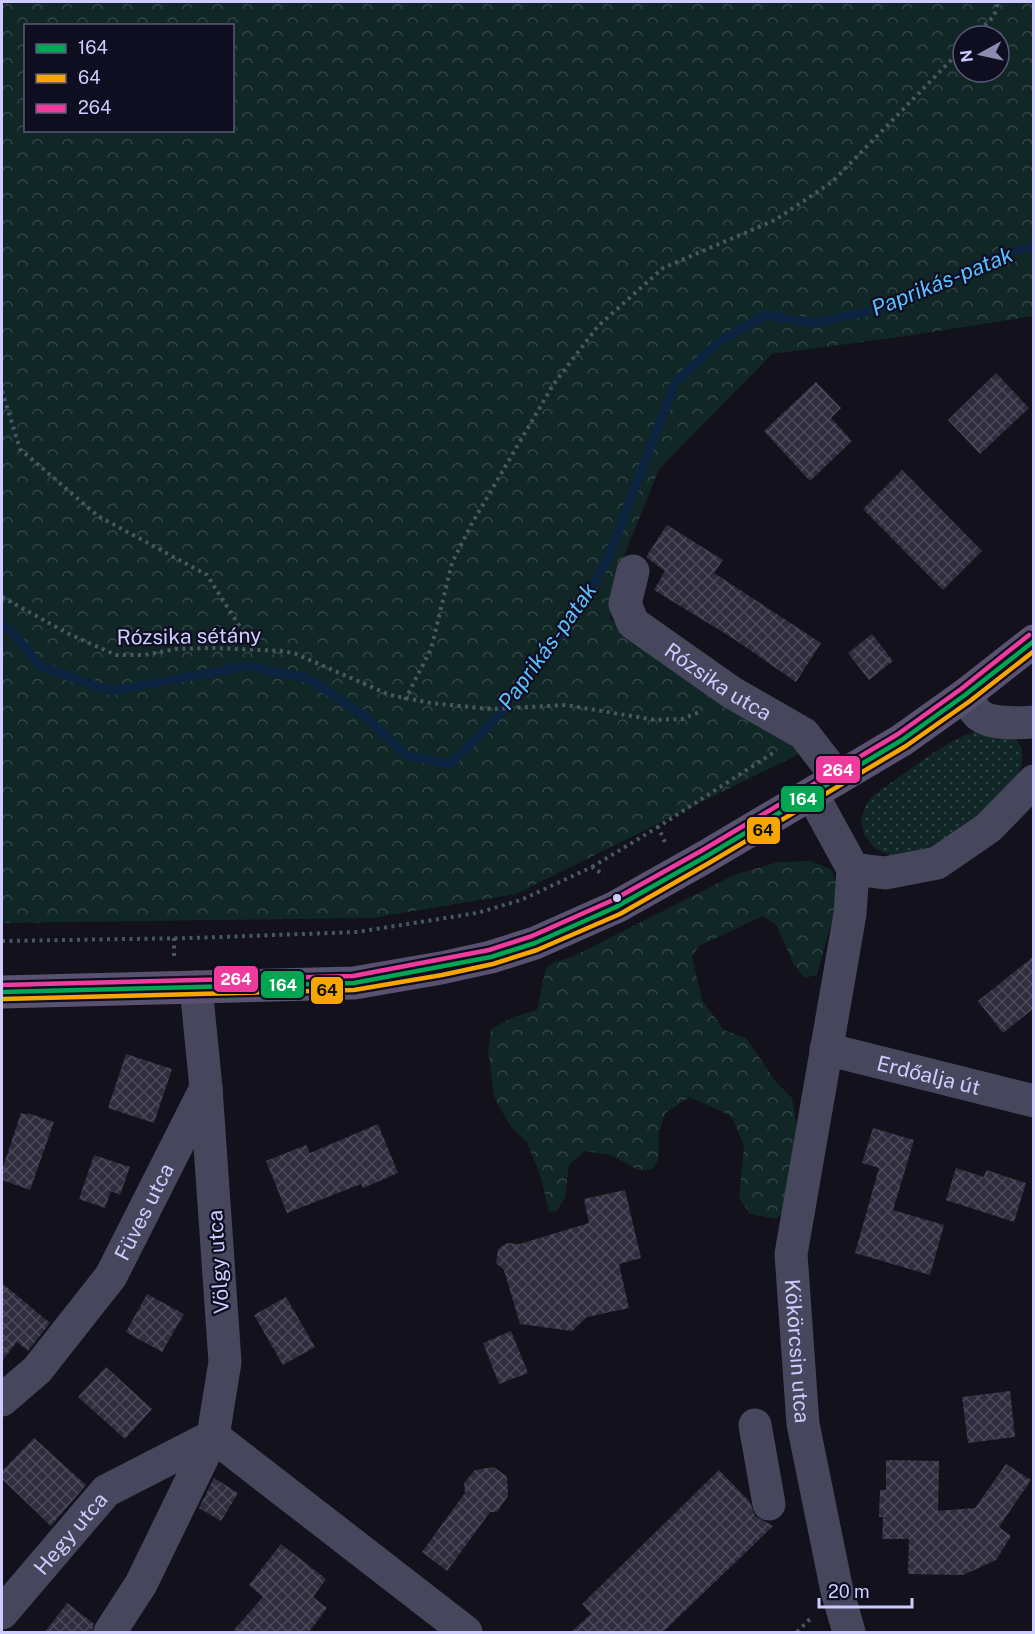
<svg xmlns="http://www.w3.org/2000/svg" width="1035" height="1634" viewBox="0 0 1035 1634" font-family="'Public Sans',sans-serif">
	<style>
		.grass { fill: url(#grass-dots) }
		.forest { fill: url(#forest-crowns); fill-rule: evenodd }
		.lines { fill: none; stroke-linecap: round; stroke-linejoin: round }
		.stream { stroke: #0d2441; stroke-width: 9 }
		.building { fill: url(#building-cross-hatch) }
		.path { stroke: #485863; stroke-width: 4; stroke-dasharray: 3 4.5; stroke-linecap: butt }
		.minor { stroke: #46475d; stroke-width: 33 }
		.major { stroke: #59516f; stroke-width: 33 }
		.bus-1-casing { stroke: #0f0d20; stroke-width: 9 }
		.bus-2-casing { stroke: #0f0d20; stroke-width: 9 }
		.bus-3-casing { stroke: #0f0d20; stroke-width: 9 }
		.bus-1 { stroke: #00a651; stroke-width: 4.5 }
		.bus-2 { stroke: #f7a600; stroke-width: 4.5 }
		.bus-3 { stroke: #f13a9d; stroke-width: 4.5 }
		.bus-dot { fill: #ceccff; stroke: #0f0d20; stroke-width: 2 }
		.labels { text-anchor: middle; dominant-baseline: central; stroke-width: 4.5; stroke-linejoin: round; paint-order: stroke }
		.street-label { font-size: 21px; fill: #ceccff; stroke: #0f0d20 }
		.water-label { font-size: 22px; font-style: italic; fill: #5ac0ff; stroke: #0f0d20 }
		.line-badge { stroke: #0f0d20; stroke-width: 2 }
		.badge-label { font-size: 16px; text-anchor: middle; font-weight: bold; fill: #fff }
		.pale-badge-label { font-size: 16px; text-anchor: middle; font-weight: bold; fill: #111 }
	</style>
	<defs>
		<pattern id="grass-dots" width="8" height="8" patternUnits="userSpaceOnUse" patternTransform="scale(1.5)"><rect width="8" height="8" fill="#102726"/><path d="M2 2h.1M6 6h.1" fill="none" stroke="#324547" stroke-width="1.8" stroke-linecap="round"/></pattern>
		<pattern id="forest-crowns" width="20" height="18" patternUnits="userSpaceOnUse" patternTransform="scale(1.5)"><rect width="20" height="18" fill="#102726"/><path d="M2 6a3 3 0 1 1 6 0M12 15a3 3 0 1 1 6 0" fill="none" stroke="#324547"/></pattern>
		<pattern id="building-cross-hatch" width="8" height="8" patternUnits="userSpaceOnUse" patternTransform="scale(1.5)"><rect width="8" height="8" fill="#302e3e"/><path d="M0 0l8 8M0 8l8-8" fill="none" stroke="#4d4b5b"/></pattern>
	</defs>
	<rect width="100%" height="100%" fill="#12111c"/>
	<path class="grass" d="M983 729 1014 738 1022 748V765L1016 780 986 811 937 846 889 855 874 848 864 834 861 819 866 804 875 794C908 772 945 739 983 729Z"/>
	<g class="forest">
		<path d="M2 2H1033V316L907 336 772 354 659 469 622 561 610 619 801 753 516 894 372 918 2 923ZM26 26H232V130H26ZM963 36H999V72H963Z"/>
		<path d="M812 861 832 870 839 894 817 975 804 978 793 963 777 926 763 916 699 946 692 956 702 1000 724 1030 746 1038 777 1083 792 1098 798 1135 785 1211 776 1219 750 1214 739 1198 744 1145 731 1116 690 1097 665 1113 659 1132 658 1161 652 1169 638 1170 611 1155 585 1151 569 1165 565 1198 556 1211 549 1212 541 1178 527 1142 511 1127 494 1097 488 1050 491 1029 513 1017 537 1010 546 968 553 963 574 956 734 875 778 862Z"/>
	</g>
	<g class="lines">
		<path class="stream" d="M2 627 10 629 40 666 111 691 247 666 309 679 365 716 407 756 450 764 489 726 579 611 608 558 675 383 717 343 765 315 814 323 883 308 940 286 989 258 1034 246"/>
	</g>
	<g class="building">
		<path d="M996 373 1029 408 980 454 948 420Z"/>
		<path d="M816 382 841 408 831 418 852 441 810 481 764 431Z"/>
		<path d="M902 470 982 551 943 590 863 509Z"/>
		<path d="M667 525 723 560 714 573 821 643 796 682 734 639 654 590 665 571 646 557Z"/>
		<path d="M872 634 893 661 869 680 848 653Z"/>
		<path d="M1034 956V1008L1003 1033 978 1001Z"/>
		<path d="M126 1054 172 1069 154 1123 108 1108Z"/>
		<path d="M21 1113 27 1115 28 1113 54 1122 30 1190 2 1180V1170Z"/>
		<path d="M378 1124 398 1173 363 1188 361 1184 287 1213 266 1161 306 1145 310 1153Z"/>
		<path d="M873 1128 914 1140 893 1210 944 1225 930 1275 855 1253 879 1168 862 1163Z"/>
		<path d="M94 1155 130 1167 120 1195 111 1191 105 1208 79 1199Z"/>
		<path d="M956 1168 984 1177 986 1170 1026 1183 1014 1222 946 1200Z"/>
		<path d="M625 1190 641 1258 619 1264 629 1308 587 1317 572 1331 520 1324 504 1270 496 1263 498 1249 507 1243 520 1244 589 1223 584 1199Z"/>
		<path d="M2 1283 50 1323 28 1351 17 1342 2 1361Z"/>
		<path d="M147 1294 184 1314 162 1352 126 1332Z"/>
		<path d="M286 1297 315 1347 283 1365 254 1315Z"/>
		<path d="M511 1331 528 1373 499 1384 483 1343Z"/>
		<path d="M106 1367 152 1409 125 1439 78 1397Z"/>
		<path d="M1010 1391 1015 1437 968 1443 962 1397Z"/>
		<path d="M34 1438 86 1485 51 1526 2 1479V1471Z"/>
		<path d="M886 1460 939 1461 938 1511 975 1508 1006 1464 1031 1480 999 1527 1011 1536 996 1560 963 1575 908 1574 909 1539H882L883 1517H879L880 1490H886Z"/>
		<path d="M494 1467 507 1477 508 1496 497 1512H490L447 1571 422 1552 465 1493 464 1483 475 1470Z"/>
		<path d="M719 1470 750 1502 755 1516 773 1526 663 1632H571L591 1614 582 1604Z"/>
		<path d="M214 1478 238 1493 221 1521 199 1508Z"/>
		<path d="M281 1544 326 1579 313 1597 327 1608 309 1632H232L263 1597 249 1585Z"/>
		<path d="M67 1603 94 1624 92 1632H45Z"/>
	</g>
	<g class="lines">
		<g class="path">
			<path d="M974 36 994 16 998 2"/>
			<path d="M2 391 20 449 98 516 207 575 254 649"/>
			<path d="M2 597 69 634 116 655H145L176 649 214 648 283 651 296 654 390 695 431 703 491 709 566 705 655 720 682 719 702 711"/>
			<path d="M405 700 431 649 452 563 471 525 553 385 598 326 663 268 775 220 832 182 963 48"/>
			<path d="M665 842 658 827 773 753"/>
			<path d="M592 867 658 827"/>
			<path d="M174 938V957"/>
			<path d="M2 941 193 938 357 932 477 913 521 900 592 867 604 875"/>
			<path d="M797 1632 811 1618"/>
		</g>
		<g class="minor">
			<path id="s1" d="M633 571 625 604 633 623 731 692 804 734 838 778"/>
			<path d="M965 695C969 701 974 711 979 715 992 725 1018 723 1034 722"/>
			<path id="s2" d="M812 794 853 869 850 914 791 1254 803 1424 837 1591 849 1632"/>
			<path d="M853 869 885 873 937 863 988 828 1034 781"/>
			<path id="s3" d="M826 1049 1034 1101"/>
			<path id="s4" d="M2 1400 37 1370 111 1276 206 1088 196 987"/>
			<path d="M755 1425 769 1504"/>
			<path id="s5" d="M2 1613 106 1491 213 1436 466 1632"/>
			<path d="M110 1632 141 1584 213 1436 225 1362 206 1088"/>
		</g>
		<path class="major" d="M2 992 354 983 441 968 491 957 535 943 616 907 705 857 902 740 965 695 1034 641"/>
		<g class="bus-1-casing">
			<path id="bus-1" d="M2 992 354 983 491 957 535 943 616 907 705 857 902 740 965 695 1034 641"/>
		</g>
		<g class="bus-2-casing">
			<path id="bus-2" d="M2 999 354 990 442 975 493 964 537 950 620 914 709 863 906 746 970 701 1034 651"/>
		</g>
		<g class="bus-3-casing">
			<path id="bus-3" d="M2 985 353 976 489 950 532 936 613 900 701 851 898 734 961 689 1029 635"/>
		</g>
		<use href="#bus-1" class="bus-1"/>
		<use href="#bus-2" class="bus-2"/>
		<use href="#bus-3" class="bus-3"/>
	</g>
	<circle class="bus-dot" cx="617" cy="898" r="5"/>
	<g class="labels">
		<g class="street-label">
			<text transform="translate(189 636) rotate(-1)">Rózsika sétány</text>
			<text stroke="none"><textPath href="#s1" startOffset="158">Rózsika utca</textPath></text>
			<text stroke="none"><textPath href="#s3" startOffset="106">Erdőalja út</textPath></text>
			<text stroke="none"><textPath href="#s4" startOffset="238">Füves utca</textPath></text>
			<text transform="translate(218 1262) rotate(-94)">Völgy utca</text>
			<text stroke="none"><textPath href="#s2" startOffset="573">Kökörcsin utca</textPath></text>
			<text stroke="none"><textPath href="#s5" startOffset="105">Hegy utca</textPath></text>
		</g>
		<g class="water-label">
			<text transform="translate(942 281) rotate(-22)">Paprikás-patak</text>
			<text transform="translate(547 646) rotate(-54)">Paprikás-patak</text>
		</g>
	</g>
	<g class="line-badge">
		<rect x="815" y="755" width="46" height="29" rx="6" fill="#f13a9d"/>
		<rect x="780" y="785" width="45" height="28" rx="6" fill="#00a651"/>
		<rect x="746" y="816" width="35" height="29" rx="6" fill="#f7a600"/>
		<rect x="213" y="965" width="46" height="28" rx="6" fill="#f13a9d"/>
		<rect x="260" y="970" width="45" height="29" rx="6" fill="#00a651"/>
		<rect x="310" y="976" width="34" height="29" rx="6" fill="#f7a600"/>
	</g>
	<g class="badge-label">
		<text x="838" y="776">264</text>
		<text x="803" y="805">164</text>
		<text x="236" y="985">264</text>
		<text x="283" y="991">164</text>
	</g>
	<g class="pale-badge-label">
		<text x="763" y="836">64</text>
		<text x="327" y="996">64</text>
	</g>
	<rect width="1035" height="1634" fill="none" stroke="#ceccff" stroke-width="6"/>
	<rect x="24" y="24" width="210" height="108" fill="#0f0d20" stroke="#5b5979" stroke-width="1.5"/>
	<rect x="36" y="44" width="30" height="9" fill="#00a651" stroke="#5b5979" stroke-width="1.5"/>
	<text x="78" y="54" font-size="18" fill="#ceccff">164</text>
	<rect x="36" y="74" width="30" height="9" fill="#f7a600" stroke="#5b5979" stroke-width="1.5"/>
	<text x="78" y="84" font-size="18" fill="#ceccff">64</text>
	<rect x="36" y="104" width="30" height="9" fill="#f13a9d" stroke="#5b5979" stroke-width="1.5"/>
	<text x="78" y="114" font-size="18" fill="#ceccff">264</text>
	<g transform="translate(981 54) rotate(262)"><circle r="28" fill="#0f0d20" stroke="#5b5979" stroke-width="1.5"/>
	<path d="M0-4.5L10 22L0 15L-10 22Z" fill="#8c8bb0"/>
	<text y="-9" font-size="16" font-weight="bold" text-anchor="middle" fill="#ceccff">N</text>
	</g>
	<path d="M819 1598v9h93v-9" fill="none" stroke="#ceccff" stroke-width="3"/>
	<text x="828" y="1598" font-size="18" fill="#ceccff" stroke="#0f0d20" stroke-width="4.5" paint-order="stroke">20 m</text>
</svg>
